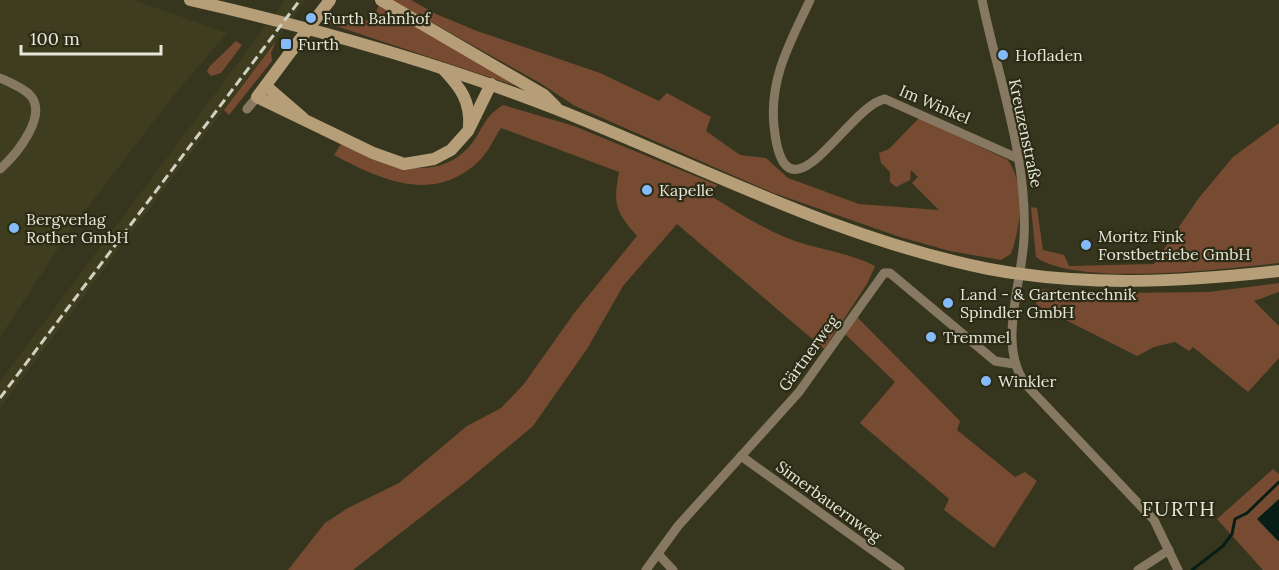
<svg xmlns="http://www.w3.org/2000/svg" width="1279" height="570" viewBox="0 0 1279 570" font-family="Lora,serif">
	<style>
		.built { fill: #3e3d1f }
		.green { fill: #774b31 }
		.water { fill: #061e15 }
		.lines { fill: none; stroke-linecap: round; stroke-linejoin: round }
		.stream { stroke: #061e15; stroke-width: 3 }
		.minor { stroke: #877861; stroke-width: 9 }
		.secondary { stroke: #b59e78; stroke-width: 12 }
		.rail { stroke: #d0d1c2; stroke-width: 3; stroke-dasharray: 9 4.5; stroke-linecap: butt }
		.secondary-bridge { stroke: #b59e78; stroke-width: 12 }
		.poi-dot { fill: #86bbfb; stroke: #2c2c16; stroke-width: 2 }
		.labels { text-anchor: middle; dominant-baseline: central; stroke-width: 4.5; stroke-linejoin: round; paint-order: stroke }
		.poi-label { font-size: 16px; fill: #e6e7d9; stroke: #2c2c16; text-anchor: start }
		.street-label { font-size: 16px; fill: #e6e7d9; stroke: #2c2c16 }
		.quarter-label { font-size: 20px; letter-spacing: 1.5px; fill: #e6e7d9; stroke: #2c2c16 }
	</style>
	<rect width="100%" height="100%" fill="#36361f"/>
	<g class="built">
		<path d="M0 0H134L227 33 174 95 71 229 0 337Z"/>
		<path d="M285 0H306L0 408V381Z"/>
	</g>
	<g class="green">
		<path d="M392 0H411L436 14 477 31 600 73 659 101 667 93 711 117 706 131 740 155 766 158 788 178 859 204 939 210 912 183 918 177 911 170 910 180 896 187 890 182V172L881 163 879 153 889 149 919 118 1008 160C1026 187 1021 225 1011 254L1001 260 950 251 900 237 771 192 575 106 540 83Z"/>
		<path d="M379 5 525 89 327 23 330 19 372 21Z"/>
		<path d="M236 41 242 45 221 73 211 76 207 72 209 67Z"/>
		<path d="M276 41 271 53 272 61 229 115 224 110Z"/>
		<path d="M503 105 574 126 717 185 709 195C737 212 764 230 795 241 822 250 850 253 875 266L867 284 824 349 677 224 623 286 587 349 533 426 466 482 353 570H288L325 523 348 508 399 483 467 426 501 408 524 384 575 312 637 236C615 211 613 204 619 172L501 128C494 138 488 153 478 162 433 204 381 180 334 155L341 144C380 162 433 186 469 147 483 131 482 118 503 105Z"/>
		<path d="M1279 123V263C1226 269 1077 287 1036 257L1031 207 1037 208 1043 250 1064 255 1069 266 1154 264 1198 199 1233 157Z"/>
		<path d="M1279 283V292L1254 301 1279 326V358L1248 392 1193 347 1189 351 1175 342 1154 347 1137 356 1036 305 1037 289 1117 293 1209 292Z"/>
		<path d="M857 317 960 421 957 430 1015 477 1025 472 1037 481 994 548 944 510 949 499 860 423 895 382 845 334Z"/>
		<path d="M1273 469 1279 474V570H1263L1217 519Z"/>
	</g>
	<path class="water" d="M1279 499V541H1278L1257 519Z"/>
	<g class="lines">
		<path class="stream" d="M1192 570 1223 546 1232 534 1235 519 1247 513 1279 482"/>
		<g class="minor">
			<path d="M810 0C791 41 769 78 774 126 785 235 848 105 885 99L1019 159"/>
			<path d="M982 0C998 78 1028 157 1024 238 1022 285 995 350 1029 388L1154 520 1178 570"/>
			<path d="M0 78C9 82 21 87 29 94 50 114 16 155 0 169"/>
			<path d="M247 109 257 97"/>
			<path d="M741 456 900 570"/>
			<path d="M658 554 673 570"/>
			<path d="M646 570 678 526 799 392 884 273H890L995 361 1014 364"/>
			<path d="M1138 570 1169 550"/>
		</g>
		<g class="secondary">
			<path d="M190 0C314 28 437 62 556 109 698 165 838 239 989 269 1086 287 1182 282 1279 271"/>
			<path d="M381 0 544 95 556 107"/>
			<path d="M292 50 257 97 373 153 404 164 434 159 451 150 468 131 491 84"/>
			<path d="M443 69C460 87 471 101 469 127"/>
			<path d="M266 86 303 118"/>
		</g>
		<path class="rail" d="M0 398 300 0"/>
		<path class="secondary-bridge" d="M292 50 330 0"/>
	</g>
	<g class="poi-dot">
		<circle cx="311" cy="18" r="6"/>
		<rect x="280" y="38" width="12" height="12" rx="3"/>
		<circle cx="1003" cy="55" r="6"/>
		<circle cx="647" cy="190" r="6"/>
		<circle cx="14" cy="228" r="6"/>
		<circle cx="1086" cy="245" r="6"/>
		<circle cx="948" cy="303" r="6"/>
		<circle cx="931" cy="337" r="6"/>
		<circle cx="986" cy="381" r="6"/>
	</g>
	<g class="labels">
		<g class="poi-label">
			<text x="323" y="18">Furth Bahnhof</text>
			<text x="298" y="44">Furth</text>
			<text x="1015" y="55">Hofladen</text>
			<text x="659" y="190">Kapelle</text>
			<text x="26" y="219">Bergverlag<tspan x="26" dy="18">Rother GmbH</tspan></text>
			<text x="1098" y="236">Moritz Fink<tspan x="1098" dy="18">Forstbetriebe GmbH</tspan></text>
			<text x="960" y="294">Land - &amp; Gartentechnik<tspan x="960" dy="18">Spindler GmbH</tspan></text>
			<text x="943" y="337">Tremmel</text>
			<text x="998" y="381">Winkler</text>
		</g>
		<g class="street-label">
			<text transform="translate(935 104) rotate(23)">Im Winkel</text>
			<text transform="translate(1026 133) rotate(78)">Kreuzenstraße</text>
			<text transform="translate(808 353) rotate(-54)">Gärtnerweg</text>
			<text transform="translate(829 501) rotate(36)">Simerbauernweg</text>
		</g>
		<g class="quarter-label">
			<text x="1179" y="508">FURTH</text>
		</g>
	</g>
	<path d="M21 45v9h140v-9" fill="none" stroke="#e6e7d9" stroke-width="3"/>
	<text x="30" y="45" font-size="18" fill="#e6e7d9" stroke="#2c2c16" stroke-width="4.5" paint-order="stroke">100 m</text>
</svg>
